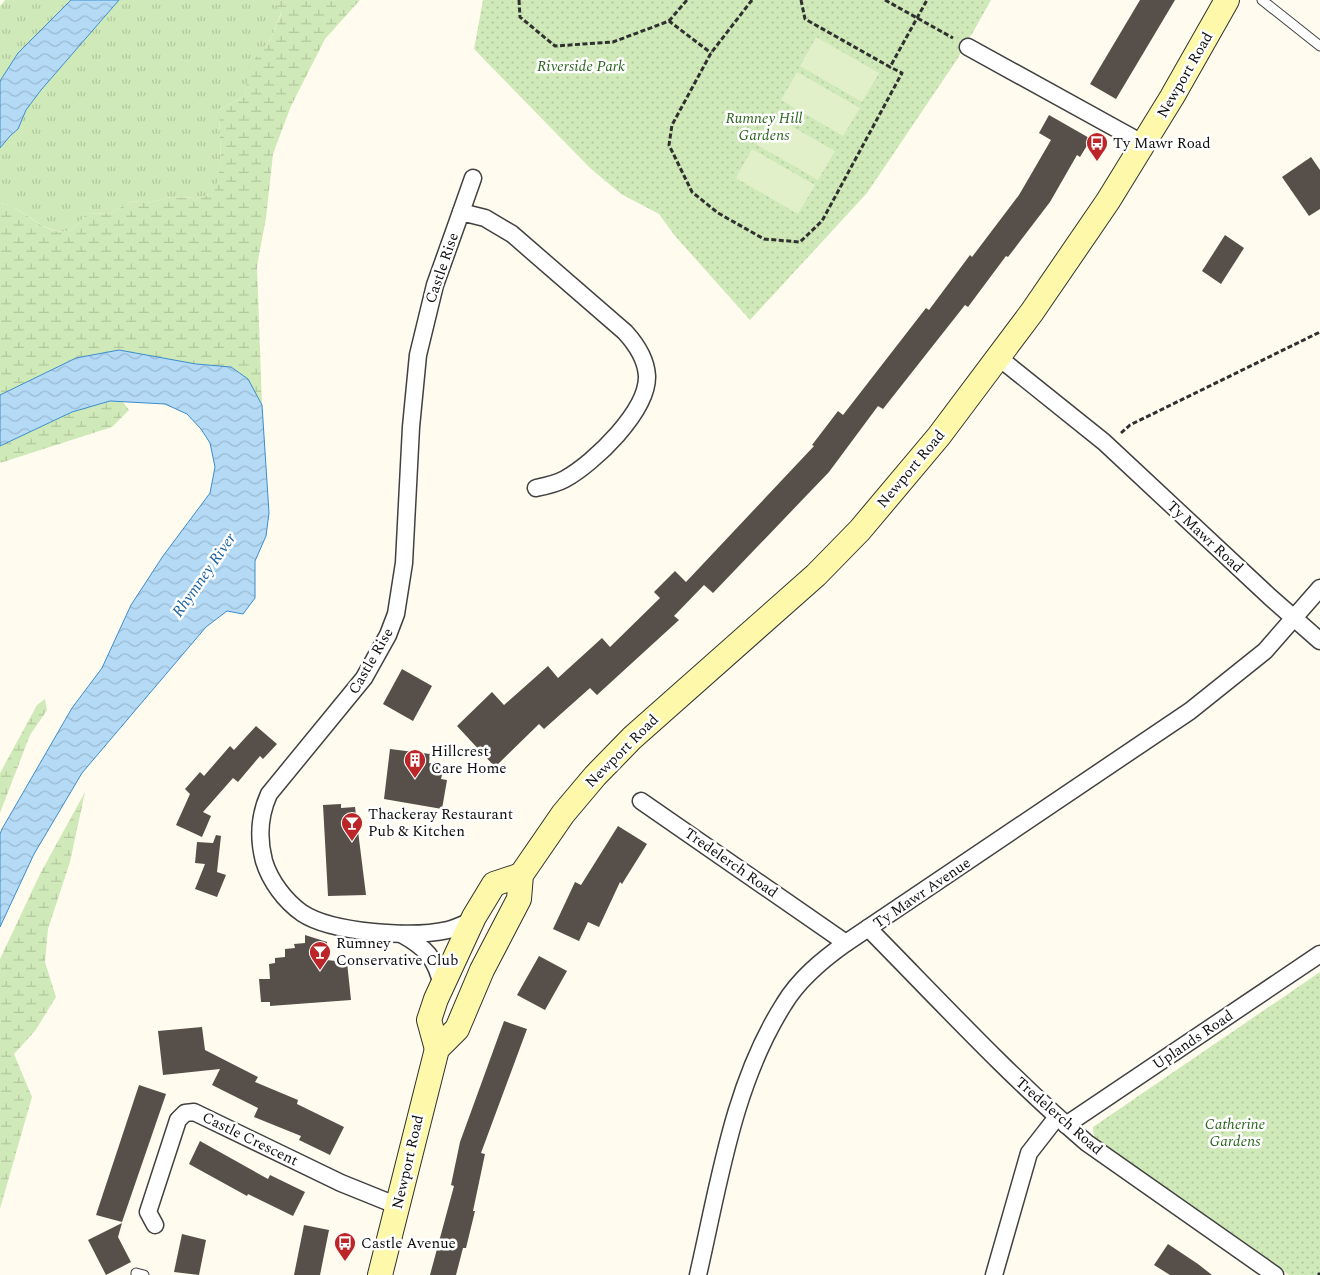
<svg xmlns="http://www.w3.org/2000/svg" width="1320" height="1275" viewBox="0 0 1320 1275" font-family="Spectral,serif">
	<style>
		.grass { fill: url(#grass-tufts) }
		.wetland { fill: url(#wetland-marsh) }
		.park { fill: url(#park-dots) }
		.pitch { fill: #e2f0ca }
		.water { fill: url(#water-waves); stroke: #3b8dcc }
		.building { fill: #564f4a }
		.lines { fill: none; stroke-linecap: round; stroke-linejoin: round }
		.service-casing { stroke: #414141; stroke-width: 11 }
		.minor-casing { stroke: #414141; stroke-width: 19 }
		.secondary-casing { stroke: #303030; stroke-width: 26 }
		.path { stroke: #303030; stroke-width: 3; stroke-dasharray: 5 2.5; stroke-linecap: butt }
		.service { stroke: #fff; stroke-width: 9 }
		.minor { stroke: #fff; stroke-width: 16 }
		.secondary { stroke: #fef8aa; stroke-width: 24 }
		.labels { text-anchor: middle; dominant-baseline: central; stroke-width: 5; stroke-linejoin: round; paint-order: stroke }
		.park-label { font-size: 15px; font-style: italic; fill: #2a651e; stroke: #fff }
		.street-label { font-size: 15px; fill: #0e0e0e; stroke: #fff }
		.poi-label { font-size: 15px; fill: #0e0e0e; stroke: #fff; text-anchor: start }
		.water-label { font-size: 16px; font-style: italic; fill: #175f9f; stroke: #fff }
	</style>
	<defs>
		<pattern id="grass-tufts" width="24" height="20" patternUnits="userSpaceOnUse" patternTransform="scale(1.25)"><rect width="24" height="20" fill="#d0e9b8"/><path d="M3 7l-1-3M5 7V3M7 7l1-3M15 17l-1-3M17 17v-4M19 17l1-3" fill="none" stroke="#b1c79d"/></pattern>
		<pattern id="wetland-marsh" width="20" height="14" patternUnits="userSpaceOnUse" patternTransform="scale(1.25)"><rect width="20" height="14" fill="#d0e9b8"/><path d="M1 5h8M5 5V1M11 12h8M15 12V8" fill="none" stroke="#b1c79d"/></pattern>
		<pattern id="park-dots" width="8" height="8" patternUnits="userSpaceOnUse" patternTransform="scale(1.25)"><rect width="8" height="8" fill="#d0e9b8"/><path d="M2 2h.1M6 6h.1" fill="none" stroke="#b1c79d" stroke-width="1.8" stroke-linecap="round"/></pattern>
		<pattern id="water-waves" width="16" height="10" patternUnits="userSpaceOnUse" patternTransform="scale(1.25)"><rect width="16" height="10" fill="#b4daf6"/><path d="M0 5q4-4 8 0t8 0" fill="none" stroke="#9abad2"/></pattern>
	</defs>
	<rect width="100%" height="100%" fill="#fffcef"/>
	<g class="grass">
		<path d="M5 0H71L18 53 0 81V6Z"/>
		<path d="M119 0H271L282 11 270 40 250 66 245 96 219 110 221 164 215 194 196 198 171 197 147 203 132 201 111 213 86 214C82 219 77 226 72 229 49 242 22 204 0 203V148L10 136 18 129 26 110 41 90Z"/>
	</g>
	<g class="wetland">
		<path d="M271 0H360L325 39 291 106 273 154 266 218 257 266 262 405 248 379 231 367 76 358 0 395V203C22 204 48 242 72 229 77 226 82 219 86 214L111 213 132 201 147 203 171 197 196 198 214 194 221 164 219 110 245 96 249 66 270 40 282 12Z"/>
		<path d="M110 401 123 402 129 410 112 427 0 463V446L72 412Z"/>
		<path d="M45 699 47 710 30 735 0 813V773L37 705Z"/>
		<path d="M85 792 70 862 48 929 45 962 56 997 35 1031 14 1054 32 1097 0 1209V959L40 874Z"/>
	</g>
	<g class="park">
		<path d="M483 0H991L972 34 960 49 961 52 958 58 867 193 750 320 675 236 659 214 621 194 590 168 474 49Z"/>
		<path d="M1320 972V1275H1289L1094 1137 1093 1127Z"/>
	</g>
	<g class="pitch">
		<path d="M816 37 879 73 862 102 800 66Z"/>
		<path d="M797 72 860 108 843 136 781 100Z"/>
		<path d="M772 115 835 151 818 180 756 144Z"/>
		<path d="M752 149 815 185 798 214 736 178Z"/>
	</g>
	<g class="water">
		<path d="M71 0H119L41 90 26 110 18 129 10 136 0 148V81L18 53Z"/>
		<path d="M119 350 196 364 231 367 248 379 262 405 269 513 266 536 255 561V598L243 614 227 611 206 627 82 773 34 854 0 927V834L2 829 72 708 102 668 131 605 163 556 210 493 215 467 210 443 201 429 187 414 165 404 110 401 72 412 0 446V395L76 358Z"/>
	</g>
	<g class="building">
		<path d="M1140 0H1175L1116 99 1090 84Z"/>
		<path d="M1049 115 1091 139 1080 157 1077 155 1050 202 1008 257 1006 256 968 307 965 305 883 409 878 406 829 472 713 593 704 585 674 616 679 620 597 695 590 688 544 729 539 724 495 767 457 726 492 692 504 705 548 666 558 678 602 638 610 647 660 598 654 592 675 571 686 582 814 446 812 445 838 411 843 415 926 308 929 310 970 255 972 257 1019 195 1051 140 1039 133Z"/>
		<path d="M1311 157 1320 170V209L1309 216 1282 177Z"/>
		<path d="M1225 235 1244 248 1221 284 1202 271Z"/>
		<path d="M402 669 432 686 413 721 383 704Z"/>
		<path d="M256 726 277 744 263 759 260 756 238 782 233 778 203 812 211 816 202 837 176 825 190 794 185 789 200 772 204 776 230 746 234 750Z"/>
		<path d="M390 749 430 754 429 763 444 766 441 779 447 780 442 809 384 799Z"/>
		<path d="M341 804V808L355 807 366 895 328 896 323 805Z"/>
		<path d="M618 826 647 844 622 884 620 882 599 927 588 922 579 941 553 929 575 882 581 885Z"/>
		<path d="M216 835 221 836 217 872 226 875 217 897 195 889 205 864 195 863 197 842 213 843Z"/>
		<path d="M305 935 327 942 326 960 347 962 351 1000 270 1006V1002H261L259 979H270L269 964 275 963V958L285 957V949L295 948 294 944 305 943Z"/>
		<path d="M539 956 567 971 545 1010 517 995Z"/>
		<path d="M504 1021 527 1029 481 1153 485 1154 473 1211H475L466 1248H463L456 1275H430L454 1186 451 1185 460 1142Z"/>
		<path d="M202 1027 205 1050 258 1077 255 1082 298 1100 297 1104 344 1127 330 1155 299 1140 301 1136 254 1117 258 1108 212 1085 220 1069 163 1075 158 1031Z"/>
		<path d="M139 1085 166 1094 122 1222 96 1215Z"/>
		<path d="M200 1141 268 1179 270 1175 305 1192 293 1216 248 1194 247 1196 189 1164Z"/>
		<path d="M122 1223 118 1237 131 1262 106 1275 88 1240Z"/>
		<path d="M304 1225 329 1230 320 1275H294Z"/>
		<path d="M182 1234 206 1240 199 1275 174 1272Z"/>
		<path d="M1168 1244 1198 1264 1212 1275H1170L1154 1265Z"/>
	</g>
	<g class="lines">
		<g class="service-casing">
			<g id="service">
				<path d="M1262 0 1320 46"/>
				<path d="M136 1275V1273L144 1275"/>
			</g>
		</g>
		<g class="minor-casing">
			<g id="minor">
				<path d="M968 47 1144 144"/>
				<path d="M461 212 473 178"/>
				<path d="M998 357 1104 442 1270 597 1320 641"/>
				<path d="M641 801 846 943"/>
				<path d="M473 920C464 924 456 928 448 930 413 938 332 933 302 913 285 901 270 881 264 861 258 838 259 816 269 794L364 678 388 635 396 614 404 563 411 427 418 355 435 285 461 212 485 218 512 234 625 332C636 344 646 358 647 376 648 411 594 463 565 479 556 484 546 486 536 488"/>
				<path d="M868 928C940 1001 1009 1076 1087 1143L1275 1275"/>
				<path d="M401 934C425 947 436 958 442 986"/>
				<path d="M1066 1125 1320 954"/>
				<path d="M155 1225 148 1212 178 1120 185 1113 194 1112 341 1183 398 1206"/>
				<path d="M698 1275C719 1184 733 1084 784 1004 799 979 822 960 846 943L1190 711 1265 651 1320 588"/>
				<path d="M994 1275 1029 1153 1057 1117"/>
			</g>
		</g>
		<g class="secondary-casing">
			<g id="secondary">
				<path d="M437 1049 429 1020 436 999 474 917 494 884 521 875"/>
				<path d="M380 1275 437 1049 457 1029 482 970 519 899 521 875 563 814 595 776 632 738 816 575 860 530 939 436 1032 312 1108 201 1172 97 1227 0"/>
			</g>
		</g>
		<g class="path">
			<path d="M519 0 520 17 555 46 613 42 669 21 711 53"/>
			<path d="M752 0 711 53 672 125 669 145 692 192 718 213 764 239 800 242 822 221 902 73 890 67"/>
			<path d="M801 0 805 19 890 67 927 0"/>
			<path d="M885 0 953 38"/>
			<path d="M669 21 687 0"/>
			<path d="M1121 433 1130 425 1320 332"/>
			<path d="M1318 1275 1320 1273"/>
		</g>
		<use href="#service" class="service"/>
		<use href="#minor" class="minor"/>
		<use href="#secondary" class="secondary"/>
	</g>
	<defs>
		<g id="bus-pin" transform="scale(1.125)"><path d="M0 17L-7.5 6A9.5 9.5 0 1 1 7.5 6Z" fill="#bd2628" stroke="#fff"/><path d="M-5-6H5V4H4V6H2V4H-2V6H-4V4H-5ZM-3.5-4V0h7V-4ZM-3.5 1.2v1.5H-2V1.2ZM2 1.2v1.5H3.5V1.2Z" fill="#fff"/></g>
		<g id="building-pin" transform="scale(1.125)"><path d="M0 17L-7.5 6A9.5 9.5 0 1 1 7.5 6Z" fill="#bd2628" stroke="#fff"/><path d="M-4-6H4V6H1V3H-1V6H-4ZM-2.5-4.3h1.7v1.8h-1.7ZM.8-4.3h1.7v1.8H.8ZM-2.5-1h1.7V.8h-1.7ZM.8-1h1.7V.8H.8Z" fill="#fff"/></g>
		<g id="bar-pin" transform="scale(1.125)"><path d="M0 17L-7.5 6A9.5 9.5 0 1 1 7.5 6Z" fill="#bd2628" stroke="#fff"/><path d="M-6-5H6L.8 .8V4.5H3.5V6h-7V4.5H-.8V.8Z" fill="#fff"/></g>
	</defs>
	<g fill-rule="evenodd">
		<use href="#bus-pin" x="1097" y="143"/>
		<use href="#building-pin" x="415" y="760"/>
		<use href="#bar-pin" x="352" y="823"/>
		<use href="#bar-pin" x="320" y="952"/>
		<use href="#bus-pin" x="345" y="1243"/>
	</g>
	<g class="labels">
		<g class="park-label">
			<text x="581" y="66">Riverside Park</text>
			<text x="764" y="118">Rumney Hill<tspan x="764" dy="17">Gardens</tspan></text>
			<text x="1235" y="1124">Catherine<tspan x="1235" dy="17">Gardens</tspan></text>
		</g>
		<g class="street-label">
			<text transform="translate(1185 75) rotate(-60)">Newport Road</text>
			<text transform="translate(442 268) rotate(-71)">Castle Rise</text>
			<text transform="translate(911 469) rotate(-50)">Newport Road</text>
			<text transform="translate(1205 537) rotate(43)">Ty Mawr Road</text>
			<text transform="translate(371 661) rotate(-60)">Castle Rise</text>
			<text transform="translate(622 751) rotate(-45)">Newport Road</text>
			<text transform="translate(731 863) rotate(35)">Tredelerch Road</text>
			<text transform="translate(922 893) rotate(-34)">Ty Mawr Avenue</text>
			<text transform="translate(1193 1040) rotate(-34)">Uplands Road</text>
			<text transform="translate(1059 1116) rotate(41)">Tredelerch Road</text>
			<text transform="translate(250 1139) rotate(26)">Castle Crescent</text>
			<text transform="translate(408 1162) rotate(-77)">Newport Road</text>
		</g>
		<g class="poi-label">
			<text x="1113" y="143">Ty Mawr Road</text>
			<text x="431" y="751">Hillcrest<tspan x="431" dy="17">Care Home</tspan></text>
			<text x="368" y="814">Thackeray Restaurant<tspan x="368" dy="17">Pub &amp; Kitchen</tspan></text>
			<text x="336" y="943">Rumney<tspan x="336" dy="17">Conservative Club</tspan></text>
			<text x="361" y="1243">Castle Avenue</text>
		</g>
		<g class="water-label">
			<text transform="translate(204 575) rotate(-55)">Rhymney River</text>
		</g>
	</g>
</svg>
